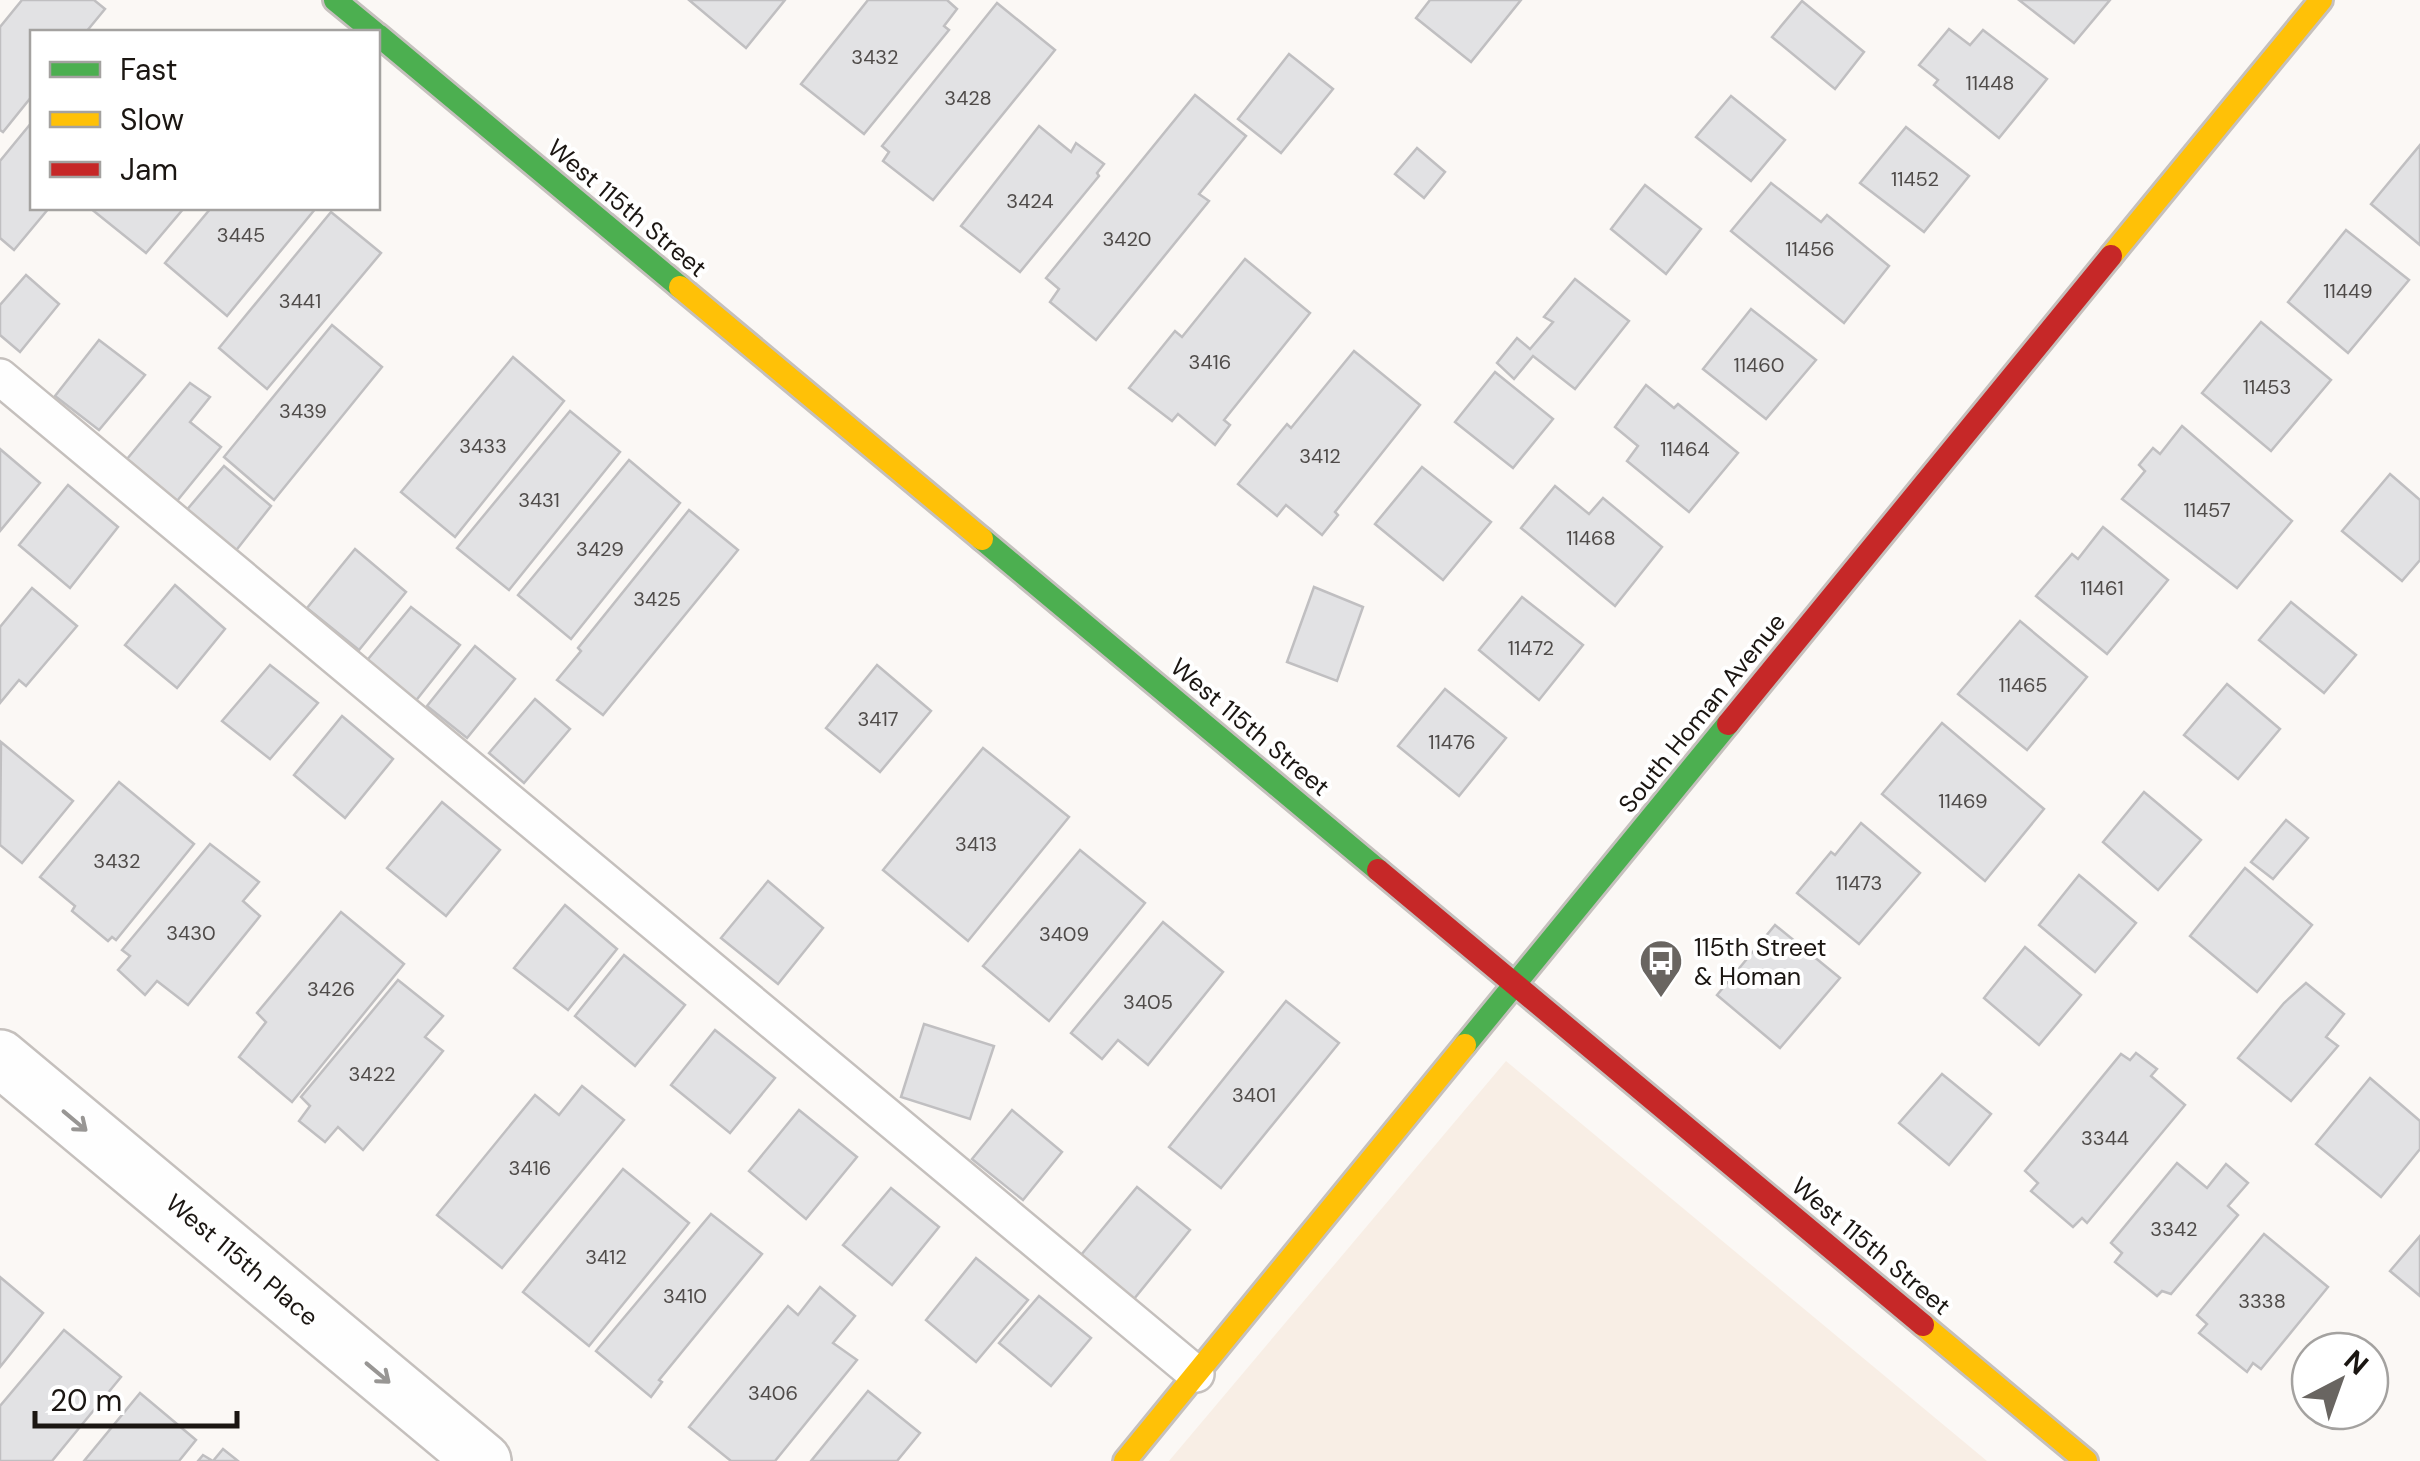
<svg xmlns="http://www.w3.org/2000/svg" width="2420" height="1461" viewBox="0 0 2420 1461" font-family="'DM Sans',sans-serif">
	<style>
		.built { fill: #f8eee5 }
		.building { fill: #e2e2e4; stroke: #c0bfc1; stroke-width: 2.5 }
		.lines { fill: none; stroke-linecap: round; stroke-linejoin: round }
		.lane-casing { stroke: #c5c0bd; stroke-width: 40 }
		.street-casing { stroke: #c5c0bd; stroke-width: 60 }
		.fast-casing { stroke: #c5c0bd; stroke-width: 28 }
		.slow-casing { stroke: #c5c0bd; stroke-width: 28 }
		.jam-casing { stroke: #c5c0bd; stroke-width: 28 }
		.lane { stroke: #fefefe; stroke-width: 35 }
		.street { stroke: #fefefe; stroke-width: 55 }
		.fast { stroke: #4caf50; stroke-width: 22 }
		.slow { stroke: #ffc107; stroke-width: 22 }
		.jam { stroke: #c62828; stroke-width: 22 }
		.oneway { stroke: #989694 }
		.labels { text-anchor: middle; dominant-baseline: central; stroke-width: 8; stroke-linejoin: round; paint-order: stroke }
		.number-label { font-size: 20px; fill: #4f4b49 }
		.street-label { font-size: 25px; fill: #1b1612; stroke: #fff }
		.poi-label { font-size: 25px; fill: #1b1612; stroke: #fff; text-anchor: start }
	</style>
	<rect width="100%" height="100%" fill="#fbf8f5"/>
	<path class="built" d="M1506 1061 1987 1461H1169Z"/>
	<g class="building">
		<path d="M22 0H94L105 9 86 32H32V96L3 132 0 130V27Z"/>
		<path d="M689 0H785L746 48Z"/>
		<path d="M868 0H947L957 9 944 26 949 30 864 134 801 84Z"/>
		<path d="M1430 0H1521L1471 62 1416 18Z"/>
		<path d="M2019 0H2110L2074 43Z"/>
		<path d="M1802 1 1864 52 1835 89 1772 37Z"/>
		<path d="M997 3 1055 50 933 200 883 161 889 152 882 146Z"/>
		<path d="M1949 29 1970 45 1983 30 2047 79 1999 138 1934 85 1938 80 1919 65Z"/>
		<path d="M1289 54 1333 89 1281 153 1238 119Z"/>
		<path d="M1195 95 1246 136 1199 194 1209 201 1096 340 1050 302 1059 289 1046 278Z"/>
		<path d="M1731 96 1785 140 1751 181 1696 137Z"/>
		<path d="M32 122V208H49L14 250 0 238V161Z"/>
		<path d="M1039 126 1071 152 1076 143 1104 164 1097 173 1099 176 1020 272 961 226Z"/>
		<path d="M1906 127 1969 176 1924 232 1860 183Z"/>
		<path d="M2420 145V245L2371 204Z"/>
		<path d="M1417 148 1445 172 1424 198 1395 174Z"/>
		<path d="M1771 183 1821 222 1827 215 1889 266 1844 323 1731 231Z"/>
		<path d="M1645 185 1701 229 1666 274 1611 229Z"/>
		<path d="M90 208H184L146 253Z"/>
		<path d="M211 208H316L227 316 165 263Z"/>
		<path d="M331 212 381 253 267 389 219 348Z"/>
		<path d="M2346 230 2409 280 2348 353 2288 302Z"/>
		<path d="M1245 259 1310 313 1224 420 1230 425 1215 445 1178 414 1172 421 1129 388 1175 331 1182 337Z"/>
		<path d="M26 275 59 304 20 352 0 335V305Z"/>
		<path d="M1575 279 1629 321 1575 389 1533 356 1514 379 1497 363 1517 338 1530 349 1553 322 1544 317Z"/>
		<path d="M1751 309 1816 360 1766 419 1703 369Z"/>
		<path d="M2261 322 2331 380 2271 451 2202 393Z"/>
		<path d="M332 325 382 367 274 500 224 457Z"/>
		<path d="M99 340 145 375 99 430 55 396Z"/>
		<path d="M1354 351 1420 405 1335 512 1338 515 1322 535 1286 505 1277 516 1238 484 1287 424 1291 428Z"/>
		<path d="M513 357 564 401 455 537 401 492Z"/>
		<path d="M1495 372 1553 419 1513 468 1455 422Z"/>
		<path d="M190 383 210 397 190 422 221 447 177 501 127 459Z"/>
		<path d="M1646 385 1674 408 1678 404 1738 453 1689 512 1627 461 1638 446 1615 427Z"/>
		<path d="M570 411 620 452 509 590 457 548Z"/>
		<path d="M2182 426 2292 521 2237 588 2122 499 2145 471 2139 465 2153 448 2160 454Z"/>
		<path d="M0 449 40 483 0 531Z"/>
		<path d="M629 460 680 503 571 639 518 595Z"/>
		<path d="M224 466 271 506 234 553 185 512Z"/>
		<path d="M1422 467 1491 522 1443 580 1375 524Z"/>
		<path d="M2390 474 2420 500V560L2402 581 2342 531Z"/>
		<path d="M68 485 118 527 70 588 19 545Z"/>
		<path d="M1555 486 1589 514 1603 498 1662 547 1615 606 1521 528Z"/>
		<path d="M689 510 738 550 603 715 557 680 581 651 578 648Z"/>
		<path d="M2103 527 2168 580 2107 654 2036 596 2072 554 2078 559Z"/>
		<path d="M355 549 406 592 359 650 307 608Z"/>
		<path d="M175 585 225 629 177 688 125 645Z"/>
		<path d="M1314 587 1363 607 1337 681 1287 662Z"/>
		<path d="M32 588 77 626 26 686 19 680 0 703V627Z"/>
		<path d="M1522 597 1583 645 1539 700 1479 650Z"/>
		<path d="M2291 602 2356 655 2324 693 2259 640Z"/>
		<path d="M411 607 460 645 414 703 364 664Z"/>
		<path d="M2020 621 2087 677 2027 750 1958 694Z"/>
		<path d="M475 646 515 679 467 738 427 706Z"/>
		<path d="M270 665 318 703 270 759 222 721Z"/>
		<path d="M877 665 931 711 880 772 826 728Z"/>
		<path d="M2227 684 2280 729 2238 779 2184 735Z"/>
		<path d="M1445 689 1506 738 1459 796 1398 746Z"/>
		<path d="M535 699 570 729 524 783 489 753Z"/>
		<path d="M342 716 393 759 345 818 294 775Z"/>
		<path d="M1942 723 2044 809 1985 881 1882 794Z"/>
		<path d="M1 742 73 801 22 863 0 845Z"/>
		<path d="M983 748 1069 817 968 941 883 870Z"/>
		<path d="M119 782 194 844 116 940 112 937 108 941 72 911 75 906 40 877Z"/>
		<path d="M2144 792 2201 840 2158 890 2103 842Z"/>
		<path d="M442 802 500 850 446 916 387 868Z"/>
		<path d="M2286 820 2308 838 2273 879 2251 862Z"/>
		<path d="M1861 823 1920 873 1859 944 1797 893 1831 852 1835 855Z"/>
		<path d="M210 844 259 882 243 901 260 916 188 1005 157 981 145 995 118 970 130 956 122 950Z"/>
		<path d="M1080 850 1145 903 1049 1021 983 966Z"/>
		<path d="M2245 868 2312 925 2257 992 2190 936Z"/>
		<path d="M2079 875 2136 923 2095 972 2039 925Z"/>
		<path d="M768 881 823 928 778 984 721 938Z"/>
		<path d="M565 905 617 949 568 1010 514 968Z"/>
		<path d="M341 912 404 964 292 1102 239 1057 266 1022 257 1013Z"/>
		<path d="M1163 922 1223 972 1148 1065 1118 1040 1102 1059 1071 1033Z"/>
		<path d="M1775 925 1840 978 1780 1048 1717 995Z"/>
		<path d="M2025 947 2081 995 2039 1045 1984 998Z"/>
		<path d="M624 955 685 1005 635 1066 575 1016Z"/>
		<path d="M398 980 443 1016 425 1037 443 1051 363 1150 338 1127 325 1142 299 1121 310 1106 301 1097Z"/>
		<path d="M2306 983 2344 1014 2326 1037 2338 1046 2291 1101 2238 1058 2284 1003Z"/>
		<path d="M1286 1001 1339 1043 1221 1188 1169 1147Z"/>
		<path d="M924 1024 994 1046 970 1119 901 1097Z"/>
		<path d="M715 1030 775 1078 730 1133 671 1085Z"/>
		<path d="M2136 1053 2157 1069 2151 1076 2185 1105 2087 1223 2082 1218 2073 1227 2031 1191 2038 1183 2025 1171 2121 1054 2130 1060Z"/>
		<path d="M1942 1074 1991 1114 1949 1165 1899 1123Z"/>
		<path d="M2370 1078 2420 1121V1149L2381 1197 2316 1144Z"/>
		<path d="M582 1086 624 1120 502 1268 437 1215 535 1095 559 1115Z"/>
		<path d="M799 1110 857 1157 806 1219 749 1171Z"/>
		<path d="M1012 1110 1062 1152 1023 1200 972 1159Z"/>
		<path d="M2177 1163 2207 1188 2226 1164 2248 1183 2228 1206 2238 1215 2171 1294 2162 1291 2157 1296 2115 1262 2122 1253 2111 1243Z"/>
		<path d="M623 1169 689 1223 589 1346 523 1292Z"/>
		<path d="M1137 1187 1190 1230 1134 1299 1081 1255Z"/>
		<path d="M891 1188 939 1227 892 1285 843 1245Z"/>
		<path d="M711 1214 762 1254 659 1380 662 1382 651 1397 596 1351Z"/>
		<path d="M2264 1234 2328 1287 2261 1369 2253 1363 2247 1372 2199 1333 2207 1324 2197 1315Z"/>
		<path d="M2420 1236V1296L2390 1271Z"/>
		<path d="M976 1258 1028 1300 976 1362 926 1320Z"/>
		<path d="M0 1277 43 1313 0 1367Z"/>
		<path d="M820 1287 855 1316 833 1343 857 1360 775 1461H731L689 1427 788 1306 798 1315Z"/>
		<path d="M1039 1296 1091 1338 1051 1386 999 1343Z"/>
		<path d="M64 1330 121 1377 52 1461H0V1406Z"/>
		<path d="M868 1391 920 1433 897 1461H811Z"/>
		<path d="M140 1393 196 1440 179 1461H84Z"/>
		<path d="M223 1449 238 1461H198L203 1455 213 1461Z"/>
	</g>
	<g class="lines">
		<g class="lane-casing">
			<path id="lane" d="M0 377 1196 1374"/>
		</g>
		<g class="street-casing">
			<path id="street" d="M0 1058 483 1461"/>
		</g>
		<g class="fast-casing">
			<g id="fast">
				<path d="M335 0 374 32"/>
				<path d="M378 35 680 287"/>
				<path d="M982 539 1378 870"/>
				<path d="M1465 1045 1728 724"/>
			</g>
		</g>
		<g class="slow-casing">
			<g id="slow">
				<path d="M2111 256 2321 0"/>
				<path d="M680 287 982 539"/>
				<path d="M1923 1325 2086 1461"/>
				<path d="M1125 1461 1465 1045"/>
			</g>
		</g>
		<g class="jam-casing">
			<g id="jam">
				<path d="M1728 724 2111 256"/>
				<path d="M1378 870 1923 1325"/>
			</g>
		</g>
		<use href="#lane" class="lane"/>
		<use href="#street" class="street"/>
		<use href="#fast" class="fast"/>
		<use href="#slow" class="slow"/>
		<use href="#jam" class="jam"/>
	</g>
	<defs><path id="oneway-shaft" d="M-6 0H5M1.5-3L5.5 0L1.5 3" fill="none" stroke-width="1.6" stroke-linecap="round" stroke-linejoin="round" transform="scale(2.5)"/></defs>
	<g class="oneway">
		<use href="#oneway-shaft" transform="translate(75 1121) rotate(40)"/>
		<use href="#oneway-shaft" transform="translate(378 1373) rotate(40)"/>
	</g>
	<defs>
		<g id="bus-pin" transform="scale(2.25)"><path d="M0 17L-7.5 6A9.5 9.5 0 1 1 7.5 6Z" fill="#696561" stroke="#fff"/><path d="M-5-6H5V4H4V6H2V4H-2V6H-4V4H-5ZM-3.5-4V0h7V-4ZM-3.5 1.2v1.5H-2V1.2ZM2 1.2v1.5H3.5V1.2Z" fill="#fff"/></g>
	</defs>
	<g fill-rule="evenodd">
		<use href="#bus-pin" x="1661" y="961"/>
	</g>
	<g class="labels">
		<g class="number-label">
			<text x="875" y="57">3432</text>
			<text x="1990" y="83">11448</text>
			<text x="968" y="98">3428</text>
			<text x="1915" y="179">11452</text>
			<text x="1030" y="201">3424</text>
			<text x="241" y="235">3445</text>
			<text x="1127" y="239">3420</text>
			<text x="1810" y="249">11456</text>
			<text x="2348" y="291">11449</text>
			<text x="300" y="301">3441</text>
			<text x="1210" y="362">3416</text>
			<text x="1759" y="365">11460</text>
			<text x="2267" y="387">11453</text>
			<text x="303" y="411">3439</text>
			<text x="483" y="446">3433</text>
			<text x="1685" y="449">11464</text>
			<text x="1320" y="456">3412</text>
			<text x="539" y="500">3431</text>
			<text x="2207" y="510">11457</text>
			<text x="1591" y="538">11468</text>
			<text x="600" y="549">3429</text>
			<text x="2102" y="588">11461</text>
			<text x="657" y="599">3425</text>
			<text x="1531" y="648">11472</text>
			<text x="2023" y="685">11465</text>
			<text x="878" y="719">3417</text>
			<text x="1452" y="742">11476</text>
			<text x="1963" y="801">11469</text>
			<text x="976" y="844">3413</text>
			<text x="117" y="861">3432</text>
			<text x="1859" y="883">11473</text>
			<text x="191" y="933">3430</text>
			<text x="1064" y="934">3409</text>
			<text x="331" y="989">3426</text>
			<text x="1148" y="1002">3405</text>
			<text x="372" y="1074">3422</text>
			<text x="1254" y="1095">3401</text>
			<text x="2105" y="1138">3344</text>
			<text x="530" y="1168">3416</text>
			<text x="2174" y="1229">3342</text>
			<text x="606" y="1257">3412</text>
			<text x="685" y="1296">3410</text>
			<text x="2262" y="1301">3338</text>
			<text x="773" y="1393">3406</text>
		</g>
		<g class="street-label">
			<text transform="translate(627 208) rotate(40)">West 115th Street</text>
			<text transform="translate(1702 713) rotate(-51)">South Homan Avenue</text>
			<text transform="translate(1250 727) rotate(40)">West 115th Street</text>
			<text transform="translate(1871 1246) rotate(40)">West 115th Street</text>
			<text transform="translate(242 1260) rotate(40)">West 115th Place</text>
		</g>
		<g class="poi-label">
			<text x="1694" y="947">115th Street<tspan x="1694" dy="29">&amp; Homan</tspan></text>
		</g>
	</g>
	<rect x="30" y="30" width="350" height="180" fill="#ffffff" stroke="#a4a2a0" stroke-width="2.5"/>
	<rect x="50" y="62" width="50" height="15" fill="#4caf50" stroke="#a4a2a0" stroke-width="2.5"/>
	<text x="120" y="80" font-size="30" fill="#1b1612">Fast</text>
	<rect x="50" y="112" width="50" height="15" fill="#ffc107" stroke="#a4a2a0" stroke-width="2.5"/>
	<text x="120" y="130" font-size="30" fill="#1b1612">Slow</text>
	<rect x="50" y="162" width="50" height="15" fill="#c62828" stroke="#a4a2a0" stroke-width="2.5"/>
	<text x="120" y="180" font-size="30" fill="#1b1612">Jam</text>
	<g transform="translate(2340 1381) rotate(41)"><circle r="48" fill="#ffffff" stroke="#a4a2a0" stroke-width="2.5"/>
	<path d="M0-8L18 38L0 25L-18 38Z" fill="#696561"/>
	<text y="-15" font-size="28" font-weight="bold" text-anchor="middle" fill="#1b1612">N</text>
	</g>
	<path d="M35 1411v15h202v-15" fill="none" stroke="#1b1612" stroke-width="5"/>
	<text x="50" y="1411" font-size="30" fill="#1b1612" stroke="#ffffff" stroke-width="8" paint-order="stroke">20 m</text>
</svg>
